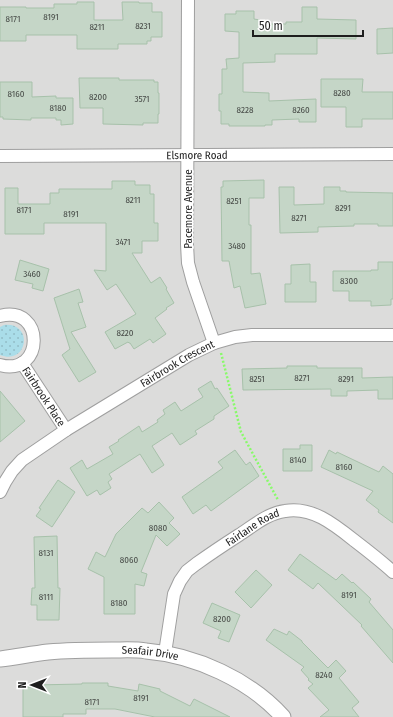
<svg xmlns="http://www.w3.org/2000/svg" width="393" height="717" viewBox="0 0 393 717" font-family="'Fira Sans Condensed',sans-serif">
	<style>
		.residential { fill: #dcdcdb }
		.grass { fill: url(#grass-dots) }
		.building { fill: #c5d6c7; stroke: #a7c1aa }
		.lines { fill: none; stroke-linecap: round; stroke-linejoin: round }
		.minor-casing { stroke: #9f9f9f; stroke-width: 14 }
		.tertiary-casing { stroke: #9f9f9f; stroke-width: 17 }
		.path { stroke: #89fa6b; stroke-width: 2.5; stroke-dasharray: 2 2; stroke-linecap: butt }
		.minor { stroke: #fff; stroke-width: 12 }
		.tertiary { stroke: #fff; stroke-width: 15 }
		.labels { text-anchor: middle; dominant-baseline: central; stroke-width: 3.5; stroke-linejoin: round; paint-order: stroke }
		.number-label { font-size: 9px; fill: #484c48 }
		.street-label { font-size: 11px; fill: #1e1e1e; stroke: #fff }
	</style>
	<defs>
		<pattern id="grass-dots" width="8" height="8" patternUnits="userSpaceOnUse"><rect width="8" height="8" fill="#aadde9"/><path d="M2 2h.1M6 6h.1" fill="none" stroke="#92bdc7" stroke-width="1.8" stroke-linecap="round"/></pattern>
	</defs>
	<rect width="100%" height="100%" fill="#e4efe8"/>
	<rect class="residential" x="0" y="0" width="393" height="717"/>
	<path class="grass" d="M4 325C34 322 28 366 0 355V327Z"/>
	<g class="building">
		<path d="M77 2H94V20H123L122 2H139V3H152V12H162V37H151V41H147V44H118V49H77V35H26V41H0V7H26V8H54V4H77Z"/>
		<path d="M302 7H317V19L356 20V39L317 38V54H275V62L243 63V92L269 93V101L316 99V122H299V119L272 120V125H265V126H229V124H221V111H219V94H222V69H227L226 59 239 58V32L225 31V14H236V11H254V19L260 20V24H286V22H302Z"/>
		<path d="M393 28V53L377 54V29Z"/>
		<path d="M79 78H119V80H154V82H158V93H159V114H158V123H143V125L103 124V108H80Z"/>
		<path d="M321 79H363L362 92H393V119H362V127H346V107H321Z"/>
		<path d="M0 82H32V97L56 96V98H73V124L61 125V120H56V118H31V120L3 119V117H0Z"/>
		<path d="M264 180V198H249V225H251V274L260 273 266 304 245 308 240 286 234 288 229 261H222L221 187H223V181Z"/>
		<path d="M112 181H135V185H150V194H154V223H158V241H142V253H132L151 283 160 277 167 288 166 289 174 303 166 308 167 309 155 318 166 334 153 343 150 339 134 349 130 343H129L128 342 115 349 105 332 136 314 116 284 107 290 94 270 106 271V223H44V234H5V188H18V204H50V193H59V189H112Z"/>
		<path d="M279 187H294V205L324 204V187H340V191H346V192L393 193V226H378V224H354V226L318 227V232L280 233Z"/>
		<path d="M20 260 49 269 43 291 32 288 33 284 15 280Z"/>
		<path d="M378 262H393V299H391V305L371 306V301H349V291H333V271H371V270H378Z"/>
		<path d="M310 264V282H316V302H285V284H291V265Z"/>
		<path d="M79 289 83 302 78 303 86 327 71 332 96 372 79 382 62 355 70 349 54 298Z"/>
		<path d="M287 366H317V368H362V378L393 377V399H378V390L347 391V396H331V389L243 390 242 369 287 368Z"/>
		<path d="M211 381 215 389 217 388 229 406 214 416V419L195 431 197 434 180 445 172 433 152 446 164 465 152 473 140 454 109 474 112 479 108 482 111 488 100 495 97 490 87 496 70 468 82 460 87 469 113 454 109 447 119 441 118 440 139 426 142 432 158 422 157 420 165 414 163 410 175 402 181 411 203 397 198 389Z"/>
		<path d="M0 391 25 421 0 442Z"/>
		<path d="M300 445H312V471H283V449H300Z"/>
		<path d="M235 450 246 465 250 462 259 476 211 511 206 505 193 514 182 497 223 468 218 462Z"/>
		<path d="M329 450 336 454 337 452 379 472 383 466 393 474V523L378 512 379 510 366 500 373 491 321 467Z"/>
		<path d="M58 480 75 492 52 527 36 516 41 509 39 508Z"/>
		<path d="M159 502 174 518 169 523 180 534 167 546 156 535 141 572 147 574 144 586 135 584V614H104V577L88 569 96 552 105 557 116 534 142 508 148 513Z"/>
		<path d="M57 536 58 588H60L59 620H37V605H31L32 588H35L34 537Z"/>
		<path d="M300 554 336 580 342 574 352 583 353 582 371 599 369 602 393 630V663L361 626 362 625 318 583 313 589 288 570Z"/>
		<path d="M256 570 272 585 251 608 235 592Z"/>
		<path d="M212 603 240 615 229 642 218 638 221 631 203 623Z"/>
		<path d="M274 629 287 635 289 631 302 641V642L328 668 336 660 346 671 339 678 359 702 352 708 359 717H320L329 710 308 688 313 684 308 680 309 679 301 670 304 667 266 640Z"/>
		<path d="M82 683H108V686L138 691 139 684 160 689V691L190 706 194 699 230 717H155L115 709H86V714H63V717H23V687H34V685L82 684Z"/>
	</g>
	<g class="lines">
		<g class="minor-casing">
			<g id="minor">
				<path d="M188 0 187 244 188 263 193 282 214 343"/>
				<path id="s1" d="M0 156 393 154"/>
				<path d="M0 316C45 304 45 377 0 365"/>
				<path id="s2" d="M22 363 66 430"/>
				<path id="s3" d="M0 492 5 482 12 471 22 460 66 430 189 355 214 343 235 337 252 335H393"/>
				<path id="s4" d="M165 653 174 594 180 581 187 571 196 564C210 554 225 544 239 535 253 526 268 513 285 511 312 506 335 525 355 541 368 551 381 561 393 572"/>
			</g>
		</g>
		<g class="tertiary-casing">
			<g id="tertiary">
				<path id="s5" d="M0 659C16 657 32 654 48 652 70 650 91 650 112 650 123 650 135 649 146 651 195 655 250 680 283 717"/>
			</g>
		</g>
		<path class="path" d="M221 353 241 432 278 500"/>
		<use href="#minor" class="minor"/>
		<use href="#tertiary" class="tertiary"/>
	</g>
	<g class="labels">
		<g class="number-label">
			<text x="51" y="17">8191</text>
			<text x="13" y="19">8171</text>
			<text x="143" y="26">8231</text>
			<text x="97" y="27">8211</text>
			<text x="342" y="93">8280</text>
			<text x="16" y="94">8160</text>
			<text x="98" y="97">8200</text>
			<text x="142" y="99">3571</text>
			<text x="58" y="108">8180</text>
			<text x="245" y="110">8228</text>
			<text x="301" y="110">8260</text>
			<text x="133" y="200">8211</text>
			<text x="234" y="201">8251</text>
			<text x="343" y="208">8291</text>
			<text x="24" y="210">8171</text>
			<text x="71" y="214">8191</text>
			<text x="299" y="218">8271</text>
			<text x="123" y="242">3471</text>
			<text x="237" y="246">3480</text>
			<text x="32" y="274">3460</text>
			<text x="349" y="281">8300</text>
			<text x="125" y="333">8220</text>
			<text x="302" y="378">8271</text>
			<text x="257" y="379">8251</text>
			<text x="346" y="379">8291</text>
			<text x="298" y="460">8140</text>
			<text x="344" y="467">8160</text>
			<text x="158" y="528">8080</text>
			<text x="46" y="553">8131</text>
			<text x="129" y="560">8060</text>
			<text x="349" y="595">8191</text>
			<text x="46" y="597">8111</text>
			<text x="119" y="603">8180</text>
			<text x="222" y="619">8200</text>
			<text x="324" y="675">8240</text>
			<text x="141" y="698">8191</text>
			<text x="92" y="702">8171</text>
		</g>
		<g class="street-label">
			<text stroke="none"><textPath href="#s1" startOffset="197">Elsmore Road</textPath></text>
			<text transform="translate(188 209) rotate(-90)">Pacemore Avenue</text>
			<text stroke="none"><textPath href="#s3" startOffset="222">Fairbrook Crescent</textPath></text>
			<text stroke="none"><textPath href="#s2" startOffset="40">Fairbrook Place</textPath></text>
			<text stroke="none"><textPath href="#s4" startOffset="165">Fairlane Road</textPath></text>
			<text stroke="none"><textPath href="#s5" startOffset="151">Seafair Drive</textPath></text>
		</g>
	</g>
	<g transform="translate(32 685) rotate(270)" stroke="#ffffff" stroke-width="3" paint-order="stroke">
	<path d="M0-3L7 15L0 10L-7 15Z" fill="#1e1e1e"/>
	<text y="-6" font-size="11" font-weight="bold" text-anchor="middle" fill="#1e1e1e">N</text>
	</g>
	<path d="M253 30v6h110v-6" fill="none" stroke="#1e1e1e" stroke-width="2"/>
	<text x="259" y="30" font-size="12" fill="#1e1e1e" stroke="#ffffff" stroke-width="3" paint-order="stroke">50 m</text>
</svg>
